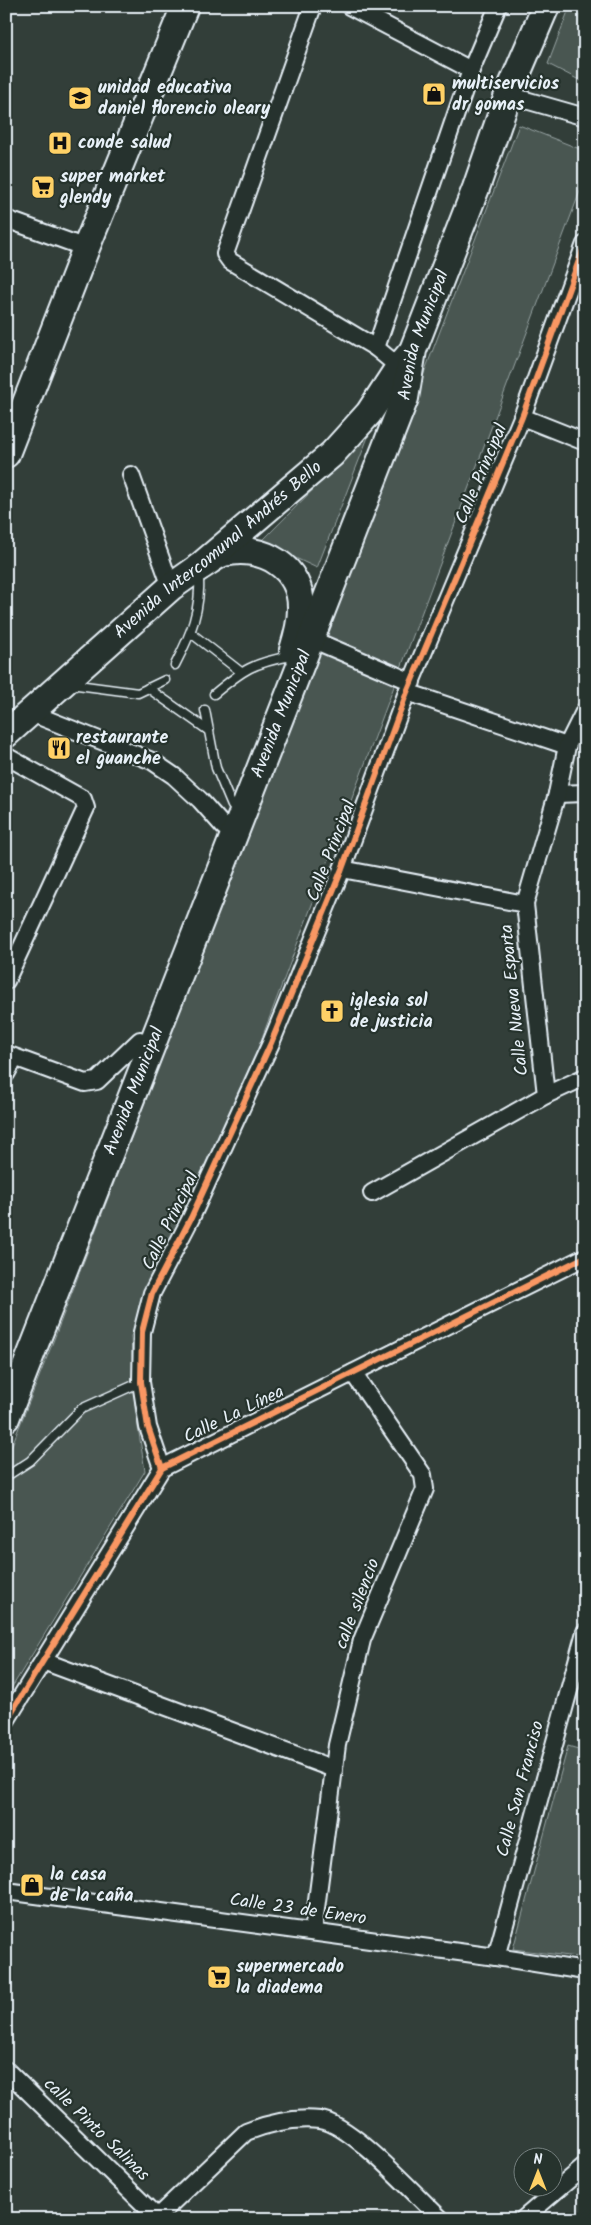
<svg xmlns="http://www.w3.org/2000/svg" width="591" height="2225" viewBox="0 0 591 2225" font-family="Kalam,sans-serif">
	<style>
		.green { fill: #495651; stroke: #98a4a4 }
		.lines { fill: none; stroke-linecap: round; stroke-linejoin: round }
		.service-casing { stroke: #e8f1f8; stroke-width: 11 }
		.minor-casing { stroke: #e8f1f8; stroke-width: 20 }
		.trunk-casing { stroke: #e8f1f8; stroke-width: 30 }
		.service { stroke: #26332d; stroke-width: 8 }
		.minor { stroke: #26332d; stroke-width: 16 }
		.trunk { stroke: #26332d; stroke-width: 26 }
		.cycleway-casing { stroke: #26332d; stroke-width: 9 }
		.cycleway { stroke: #f99763; stroke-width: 6 }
		.labels { text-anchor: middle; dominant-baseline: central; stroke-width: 4.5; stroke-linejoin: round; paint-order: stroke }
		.poi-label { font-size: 18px; font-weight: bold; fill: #e8f1f8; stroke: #26332d; text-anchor: start }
		.street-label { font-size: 18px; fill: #e8f1f8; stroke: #26332d }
	</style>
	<rect width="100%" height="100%" fill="#323e39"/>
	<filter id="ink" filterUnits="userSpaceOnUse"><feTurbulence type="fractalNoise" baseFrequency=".02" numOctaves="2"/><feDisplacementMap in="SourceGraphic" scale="10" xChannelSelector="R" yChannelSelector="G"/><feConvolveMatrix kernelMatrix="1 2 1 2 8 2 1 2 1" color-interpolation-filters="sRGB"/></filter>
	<g filter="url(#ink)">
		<g class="green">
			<path d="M570 6H585V83L548 64Z"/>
			<path d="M519 125 585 151V178L257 1051 131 1336 135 1408 145 1471 6 1697V1460L51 1347Z"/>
			<path d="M370 432 317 568 261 542Z"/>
			<path d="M568 1746 585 1751V1958L513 1949Z"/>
		</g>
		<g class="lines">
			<g class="service-casing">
				<g id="service">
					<path d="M191 633 241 672"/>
					<path d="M175 665C191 634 201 610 199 575"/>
					<path d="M70 684 138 693 165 680"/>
					<path d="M148 688 209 731"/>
					<path d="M214 694C244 669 253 663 291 656"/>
					<path d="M205 710 216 768 232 806"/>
					<path d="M7 1476 30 1461 81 1409 141 1382"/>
				</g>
			</g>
			<g class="minor-casing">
				<g id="minor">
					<path d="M313 6 225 254 230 261 376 348 399 367"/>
					<path d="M349 6 471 70"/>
					<path d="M508 95 585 117"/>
					<path d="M6 219 86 248"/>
					<path d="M376 348 471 70 498 6"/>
					<path d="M522 417 585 442"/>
					<path d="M131 475 171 587"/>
					<path d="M311 639 412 682"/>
					<path d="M407 692 567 746"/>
					<path d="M31 713 152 761 174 776 200 800 224 827"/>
					<path d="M6 756 83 799 86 808 6 981"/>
					<path d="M557 794 585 793"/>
					<path d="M342 869 525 904"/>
					<path d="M6 1054 85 1083 97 1081 140 1040"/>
					<path d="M6 1074 15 1058"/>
					<path d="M546 1095 585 1077"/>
					<path d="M372 1193 546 1095 525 904 557 794 567 746 585 710"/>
					<path d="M162 1468 148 1427 141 1382 142 1332 152 1293 191 1218 271 1043 342 869 407 692 522 417 585 244"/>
					<path d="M43 1661 334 1769"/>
					<path d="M6 1721 162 1468 585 1257"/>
					<path d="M6 1891 496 1957 585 1971"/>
					<path d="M313 1932 337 1745 362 1640 425 1489 423 1475 353 1373"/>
					<path d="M496 1957 585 1632"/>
					<path d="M6 2070 159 2219"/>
					<path d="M157 2217 246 2132C269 2123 295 2117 320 2120 352 2124 415 2195 441 2219"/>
					<path d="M523 2219 585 2166"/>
				</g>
			</g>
			<g class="trunk-casing">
				<g id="trunk">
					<path d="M6 454 86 248 185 6"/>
					<path d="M198 568C206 564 216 555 224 553 262 544 302 567 301 609 301 623 297 637 293 650"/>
					<path id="s1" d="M6 734 171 587 198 568 332 454 369 413 399 367 410 354"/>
					<path id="s2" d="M6 1418 405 398 413 350 476 188 508 95 546 6"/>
				</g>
			</g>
			<use href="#service" class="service"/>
			<use href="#minor" class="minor"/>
			<use href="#trunk" class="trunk"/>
			<g class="cycleway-casing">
				<g id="cycleway">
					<path d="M162 1468 148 1427 141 1382 142 1332 152 1293 191 1218 271 1043 342 869 407 692 522 417 585 244"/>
					<path d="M6 1721 162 1468 585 1257"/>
				</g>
			</g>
			<use href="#cycleway" class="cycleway"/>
		</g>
	</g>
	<defs>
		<g id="shop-square" transform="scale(1.25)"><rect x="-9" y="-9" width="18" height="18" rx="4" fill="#ffd166" stroke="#26332d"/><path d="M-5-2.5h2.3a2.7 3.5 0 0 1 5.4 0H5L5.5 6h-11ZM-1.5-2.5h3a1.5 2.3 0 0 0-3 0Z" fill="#111"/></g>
		<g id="school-square" transform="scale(1.25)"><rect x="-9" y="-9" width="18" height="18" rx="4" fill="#ffd166" stroke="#26332d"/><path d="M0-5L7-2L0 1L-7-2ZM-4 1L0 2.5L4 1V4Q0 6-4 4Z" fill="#111"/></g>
		<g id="hospital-square" transform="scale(1.25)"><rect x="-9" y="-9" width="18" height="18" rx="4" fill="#ffd166" stroke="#26332d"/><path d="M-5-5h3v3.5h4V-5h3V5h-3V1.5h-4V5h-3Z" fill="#111"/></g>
		<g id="supermarket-square" transform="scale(1.25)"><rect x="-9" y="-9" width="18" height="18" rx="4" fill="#ffd166" stroke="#26332d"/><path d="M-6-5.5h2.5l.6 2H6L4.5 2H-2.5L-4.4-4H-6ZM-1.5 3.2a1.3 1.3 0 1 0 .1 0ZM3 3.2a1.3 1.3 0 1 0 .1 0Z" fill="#111"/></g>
		<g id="restaurant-square" transform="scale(1.25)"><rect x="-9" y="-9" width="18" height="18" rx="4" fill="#ffd166" stroke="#26332d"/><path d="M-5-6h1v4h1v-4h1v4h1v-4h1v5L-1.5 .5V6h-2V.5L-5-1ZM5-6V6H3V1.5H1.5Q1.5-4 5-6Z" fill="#111"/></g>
		<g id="church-square" transform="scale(1.25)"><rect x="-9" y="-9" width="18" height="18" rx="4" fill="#ffd166" stroke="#26332d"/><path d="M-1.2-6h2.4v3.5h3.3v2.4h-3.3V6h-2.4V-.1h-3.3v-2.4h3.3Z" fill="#111"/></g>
	</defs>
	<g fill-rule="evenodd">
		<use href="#shop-square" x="434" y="94"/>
		<use href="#school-square" x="80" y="98"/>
		<use href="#hospital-square" x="60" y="143"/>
		<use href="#supermarket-square" x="43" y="187"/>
		<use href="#restaurant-square" x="59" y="748"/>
		<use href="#church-square" x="332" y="1011"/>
		<use href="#shop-square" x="32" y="1885"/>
		<use href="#supermarket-square" x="219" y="1977"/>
	</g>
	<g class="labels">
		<g class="poi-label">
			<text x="452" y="84">multiservicios<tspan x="452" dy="21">dr gomas</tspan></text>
			<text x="98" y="88">unidad educativa<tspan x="98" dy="21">daniel florencio oleary</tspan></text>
			<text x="78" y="143">conde salud</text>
			<text x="60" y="177">super market<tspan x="60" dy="21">glendy</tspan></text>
			<text x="76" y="738">restaurante<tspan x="76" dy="21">el guanche</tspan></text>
			<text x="350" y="1001">iglesia sol<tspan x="350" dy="21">de justicia</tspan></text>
			<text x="50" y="1875">la casa<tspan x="50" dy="21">de la caña</tspan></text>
			<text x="236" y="1967">supermercado<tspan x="236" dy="21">la diadema</tspan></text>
		</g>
		<g class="street-label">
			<text stroke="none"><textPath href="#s2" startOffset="1161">Avenida Municipal</textPath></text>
			<text transform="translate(482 474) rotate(-67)">Calle Principal</text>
			<text stroke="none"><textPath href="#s1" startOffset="281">Avenida Intercomunal Andrés Bello</textPath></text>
			<text stroke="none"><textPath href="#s2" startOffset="756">Avenida Municipal</textPath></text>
			<text transform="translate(332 851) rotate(-69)">Calle Principal</text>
			<text transform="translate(515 1000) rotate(-96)">Calle Nueva Esparta</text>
			<text stroke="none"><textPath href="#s2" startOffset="351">Avenida Municipal</textPath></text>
			<text transform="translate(171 1221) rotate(-64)">Calle Principal</text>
			<text transform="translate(234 1415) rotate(-26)">Calle La Línea</text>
			<text transform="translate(358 1604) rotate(-69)">calle silencio</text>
			<text transform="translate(521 1789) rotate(-75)">Calle San Franciso</text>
			<text transform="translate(298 1910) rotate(8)">Calle 23 de Enero</text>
			<text transform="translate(96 2130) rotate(44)">calle Pinto Salinas</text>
		</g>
	</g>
	<rect width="591" height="2225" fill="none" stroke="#26332d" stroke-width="25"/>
	<rect x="12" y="12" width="566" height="2200" fill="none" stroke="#e8f1f8" stroke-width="2" filter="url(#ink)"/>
	<g transform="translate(538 2172)"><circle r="24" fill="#26332d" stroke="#747f7e"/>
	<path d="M0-4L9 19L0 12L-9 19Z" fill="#ffd166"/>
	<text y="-8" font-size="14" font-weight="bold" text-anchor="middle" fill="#e8f1f8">N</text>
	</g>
</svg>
